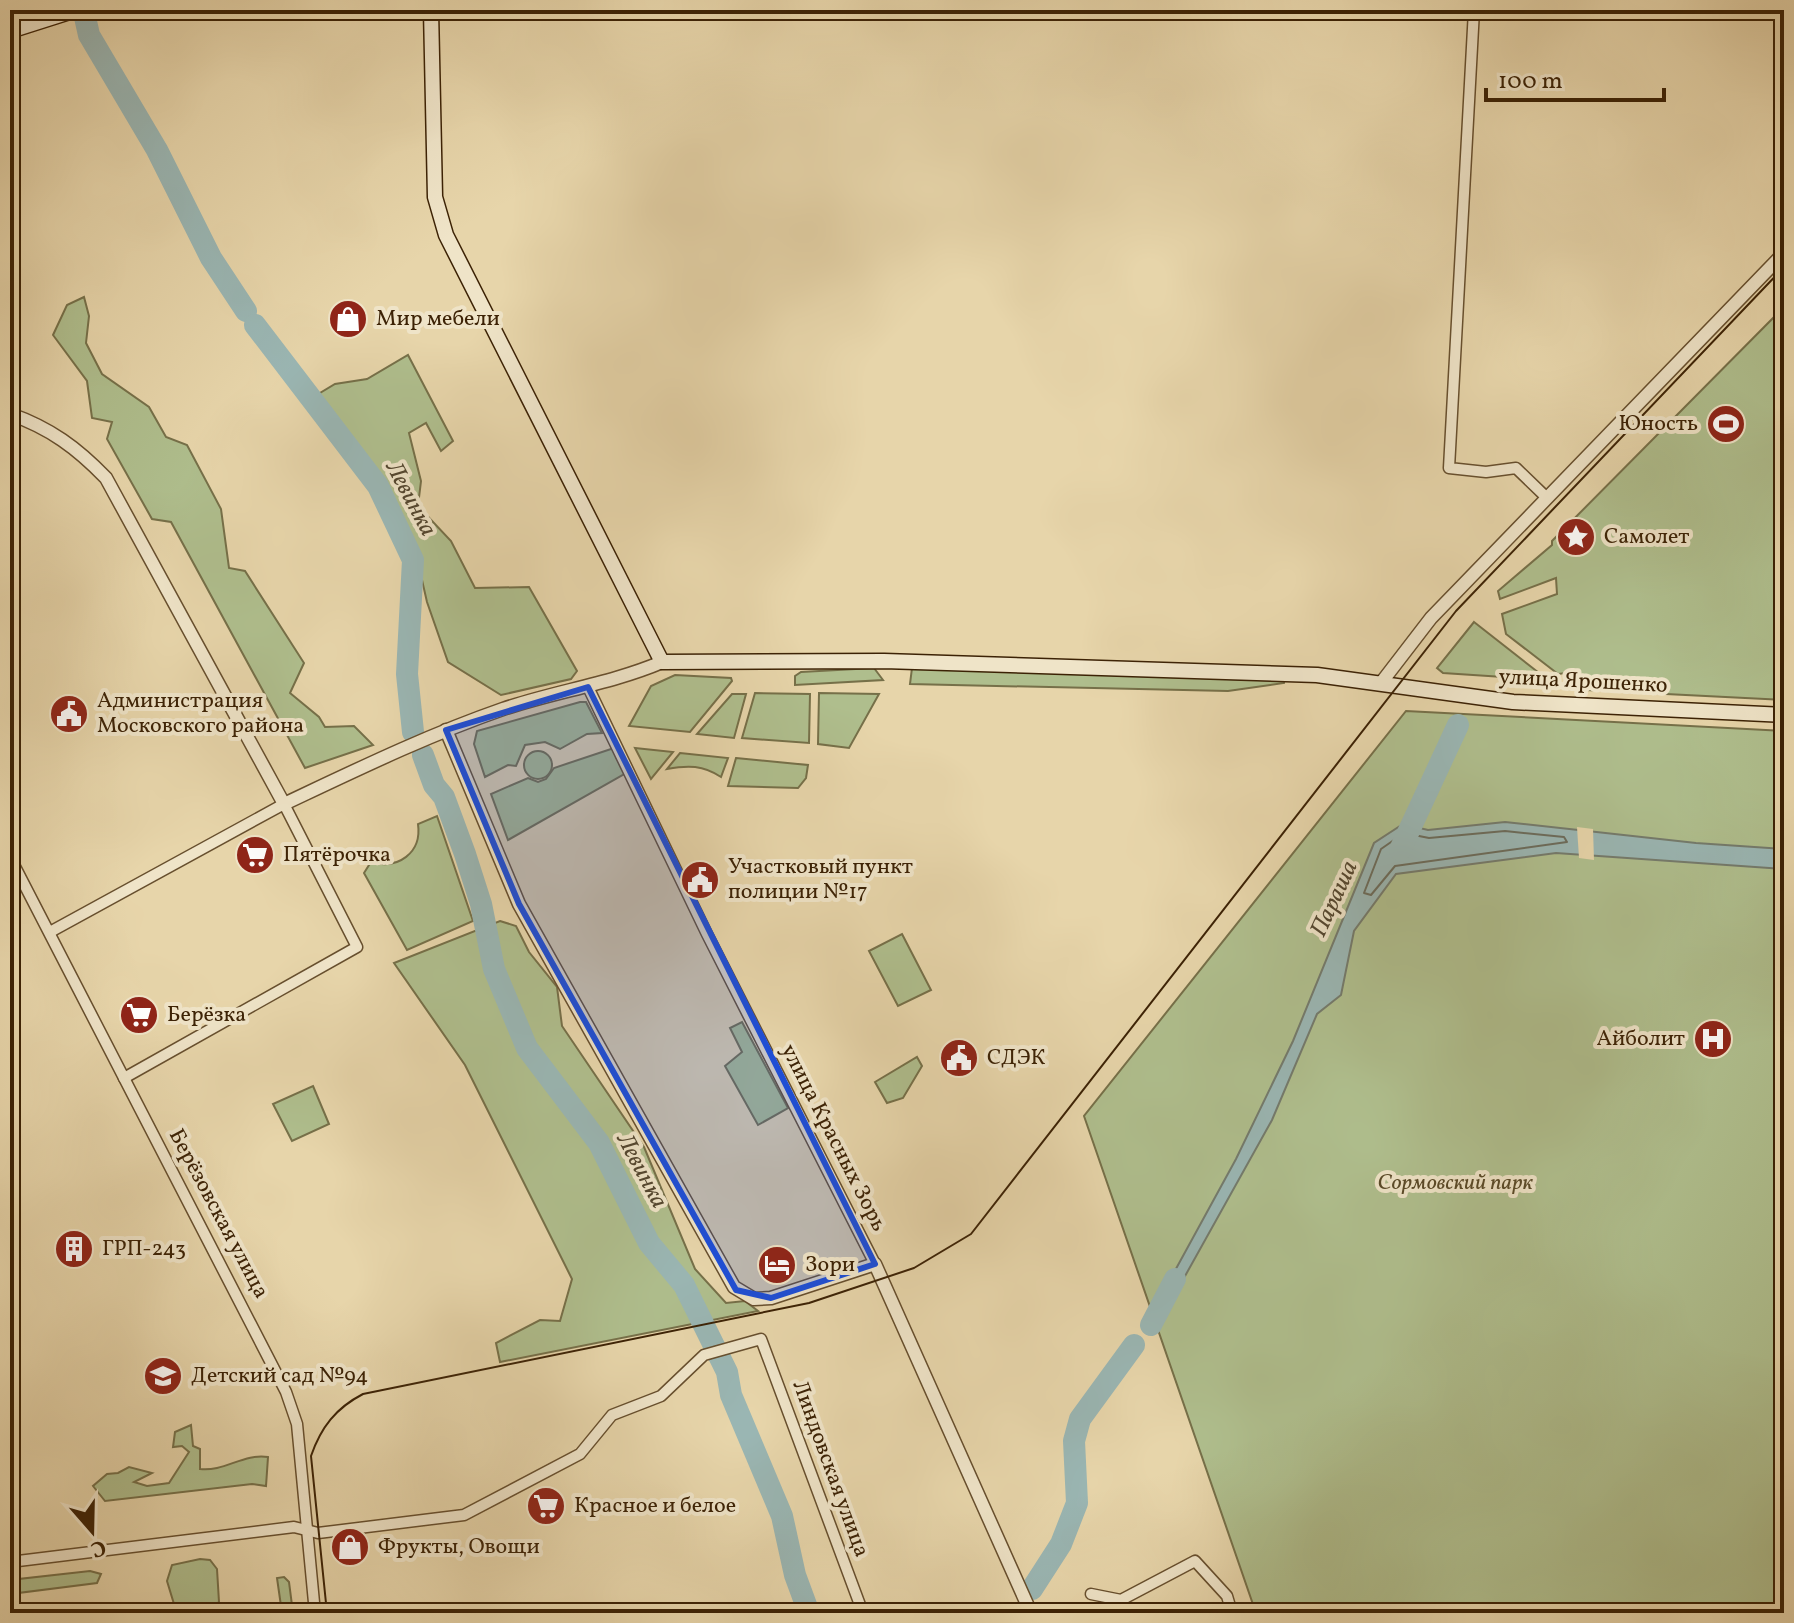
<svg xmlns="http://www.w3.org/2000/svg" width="1794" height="1623" viewBox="0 0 1794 1623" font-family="Vollkorn,serif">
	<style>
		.green { fill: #afbe8d; stroke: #767049; stroke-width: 2 }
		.water { fill: #9ab6b3; stroke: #747b6d; stroke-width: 2 }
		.pier { fill: #e7d5aa }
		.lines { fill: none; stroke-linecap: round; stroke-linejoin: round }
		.shore { stroke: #6b6c5c; stroke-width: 2 }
		.river { stroke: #9ab6b3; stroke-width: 22 }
		.minor-casing { stroke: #674f2e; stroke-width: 13 }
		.tertiary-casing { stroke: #674f2e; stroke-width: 15 }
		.secondary-casing { stroke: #3c2205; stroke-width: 17 }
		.minor { stroke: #efe4c8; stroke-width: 10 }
		.tertiary { stroke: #efe4c8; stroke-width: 12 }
		.secondary { stroke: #efe4c8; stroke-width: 14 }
		.tram { stroke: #3c2205; stroke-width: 2 }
		.marked { fill: #1d4ed8; fill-opacity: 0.2; stroke: #1d4ed8; stroke-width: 6; stroke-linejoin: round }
		.labels { text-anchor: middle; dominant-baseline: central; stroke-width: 8; stroke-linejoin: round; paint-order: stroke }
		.poi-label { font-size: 22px; fill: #3c2205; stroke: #efe4c8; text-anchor: start }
		.street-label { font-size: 22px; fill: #3c2205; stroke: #efe4c8 }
		.park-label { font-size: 22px; font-style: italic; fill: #594927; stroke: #efe4c8 }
		.water-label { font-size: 24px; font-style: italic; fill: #544730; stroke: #efe4c8 }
	</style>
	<rect width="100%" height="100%" fill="#e7d5aa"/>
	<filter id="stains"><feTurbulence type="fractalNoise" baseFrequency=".0025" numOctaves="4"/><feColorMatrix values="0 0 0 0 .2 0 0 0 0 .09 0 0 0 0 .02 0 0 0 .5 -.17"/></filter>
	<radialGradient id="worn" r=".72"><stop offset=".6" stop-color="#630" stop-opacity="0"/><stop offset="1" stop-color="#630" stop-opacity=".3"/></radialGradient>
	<g class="green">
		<path d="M84 297 89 316 86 343 102 374 149 407 166 437 187 445 221 509 229 568 245 571 304 663 290 693 319 717 325 727 354 726 373 745 305 768 171 522 152 519 107 439 112 422 92 418 87 381 53 335 67 305Z"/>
		<path d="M1784 307V700L1567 689 1566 673 1558 674 1506 634 1502 614 1557 594 1556 578 1500 599 1498 591 1552 545V541Z"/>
		<path d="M408 355 453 441 441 451 426 423 409 433 421 481 418 506 451 541 475 588 529 587 577 671 571 679 501 695 448 662 427 602 417 558 383 482 315 396 335 384 367 379Z"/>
		<path d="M1474 622 1548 680 1443 673 1437 668Z"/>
		<path d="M874 668 883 680 795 685V676L801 672Z"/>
		<path d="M912 668 1284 681V683L1228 691 910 684Z"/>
		<path d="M675 675 731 678 732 681 690 732 629 726 651 686Z"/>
		<path d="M755 693 810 694 809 743 742 738Z"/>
		<path d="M819 693 879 694 849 748 818 744Z"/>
		<path d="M732 694H746L734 738 697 734Z"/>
		<path d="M580 702H586L602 733 587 734 560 749 545 742 525 745 516 766 508 765 485 777 474 744 477 731Z"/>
		<path d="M1406 711 1784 731V1613H1256L1084 1116Z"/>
		<path d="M614 748 626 773 508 840 491 794 528 778 538 782 546 779 554 768Z"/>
		<path d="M635 748 673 752 651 779Z"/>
		<circle cx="538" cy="765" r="14"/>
		<path d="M680 753 728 758 721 777C703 765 688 765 667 769Z"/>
		<path d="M736 758 808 765 806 778 798 788 728 786Z"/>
		<path d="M437 816 473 921 407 950 364 873 371 862C398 870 422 853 418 824Z"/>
		<path d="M500 921 516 926 529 952 557 987 562 1026 644 1147 695 1269 726 1303 745 1301 758 1311 500 1362 496 1343 540 1320 560 1321 572 1279 465 1065 394 963Z"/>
		<path d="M902 934 931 990 898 1006 869 951Z"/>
		<path d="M742 1022 788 1108 758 1125 725 1066 742 1052 730 1028Z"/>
		<path d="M917 1057 922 1066 903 1098 887 1103 875 1082Z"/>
		<path d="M313 1086 329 1124 292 1141 273 1104Z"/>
		<path d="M191 1425 193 1446 200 1449V1469C224 1472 244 1453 268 1457L266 1486 252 1484 105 1501 93 1486 107 1474 118 1473 129 1467 152 1473 134 1482 147 1486 169 1483 189 1452 182 1446 173 1447 175 1432Z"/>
		<path d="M200 1559 210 1560 217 1569 219 1602 210 1607C198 1604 187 1610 174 1604L167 1581 172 1565Z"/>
		<path d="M90 1571 101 1574 97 1583 10 1594V1580Z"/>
		<path d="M284 1577 289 1582 293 1613H282L277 1578Z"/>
	</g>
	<path class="water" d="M1505 822 1696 843 1784 849V869L1556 853 1396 874 1354 931 1341 995 1317 1014 1272 1120 1165 1312 1160 1298 1236 1159 1293 1041 1374 843 1403 824 1428 830Z"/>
	<path class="pier" d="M1577 827 1593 829 1594 860 1579 858Z"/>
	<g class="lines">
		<path class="shore" d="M1505 831 1564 837 1567 842 1395 866 1371 895 1364 893 1381 849 1404 833 1429 838Z"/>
		<g class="river">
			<path d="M85 17 89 35 157 150 211 258 246 311"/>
			<path d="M255 325 378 486 413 560 407 674 413 732"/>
			<path d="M423 755 434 785 444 797 465 854 481 904 494 969 527 1048 599 1143 649 1243 684 1285 727 1372 731 1395 782 1516 795 1575 809 1613"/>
			<path d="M1400 850 1458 725"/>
			<path d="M1151 1325 1175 1279"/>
			<path d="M1032 1589 1061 1544 1077 1503 1074 1441 1080 1419 1134 1345"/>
		</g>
		<g class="minor-casing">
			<g id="minor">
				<path d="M1474 10 1449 468 1486 472 1516 468 1546 497"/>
				<path d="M588 687 707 934 875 1264"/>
				<path d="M10 857 286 1392 297 1424 315 1613"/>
				<path d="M50 932 284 804 357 947 124 1078"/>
				<path d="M10 1562 294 1527 318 1533 464 1515 580 1454 612 1415 661 1396 704 1355 761 1339 863 1613"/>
				<path d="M1091 1594 1121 1600 1195 1561 1227 1596 1232 1613"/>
			</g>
		</g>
		<g class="tertiary-casing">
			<g id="tertiary">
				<path d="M10 414C50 428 77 448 106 478L284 804C356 770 428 735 503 709 556 691 610 684 662 662"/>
				<path d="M1381 683 1431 618 1784 253"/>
				<path d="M446 730 519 904 734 1287 754 1299 771 1298 875 1264 1031 1613"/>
			</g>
		</g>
		<g class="secondary-casing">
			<g id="secondary">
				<path d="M431 10 435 197 446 235 662 662 884 661 1317 675 1513 702 1784 715"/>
				<path d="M10 31 76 10"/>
			</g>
		</g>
		<use href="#minor" class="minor"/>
		<use href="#tertiary" class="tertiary"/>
		<use href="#secondary" class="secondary"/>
		<path class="tram" d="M327 1613 311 1456C321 1427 336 1408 363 1394L809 1303 914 1268 971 1234 1456 611 1784 267"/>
	</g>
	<path class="marked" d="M588 687 875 1264 771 1298 736 1290 519 904 446 730Z"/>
	<defs>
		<g id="shop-disc" transform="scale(2)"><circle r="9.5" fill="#8f2418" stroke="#efe4c8"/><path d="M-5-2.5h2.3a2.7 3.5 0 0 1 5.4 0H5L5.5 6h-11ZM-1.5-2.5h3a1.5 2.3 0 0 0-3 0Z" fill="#fff"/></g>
		<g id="stadium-disc" transform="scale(2)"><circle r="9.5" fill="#8f2418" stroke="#efe4c8"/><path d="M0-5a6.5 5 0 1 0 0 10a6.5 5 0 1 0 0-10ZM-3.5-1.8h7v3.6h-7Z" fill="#fff"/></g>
		<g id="sight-disc" transform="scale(2)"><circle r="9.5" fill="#8f2418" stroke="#efe4c8"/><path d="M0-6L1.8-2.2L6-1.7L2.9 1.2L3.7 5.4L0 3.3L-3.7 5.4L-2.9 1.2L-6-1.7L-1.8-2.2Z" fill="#fff"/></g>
		<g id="civic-disc" transform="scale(2)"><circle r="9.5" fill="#8f2418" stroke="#efe4c8"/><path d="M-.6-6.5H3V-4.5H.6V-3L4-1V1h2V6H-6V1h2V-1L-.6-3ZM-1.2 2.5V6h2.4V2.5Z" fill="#fff"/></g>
		<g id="supermarket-disc" transform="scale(2)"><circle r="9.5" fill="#8f2418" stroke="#efe4c8"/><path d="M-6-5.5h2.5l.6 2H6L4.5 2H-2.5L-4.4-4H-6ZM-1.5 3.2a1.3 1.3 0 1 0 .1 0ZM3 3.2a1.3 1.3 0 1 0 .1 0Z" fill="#fff"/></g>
		<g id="hospital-disc" transform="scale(2)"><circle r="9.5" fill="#8f2418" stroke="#efe4c8"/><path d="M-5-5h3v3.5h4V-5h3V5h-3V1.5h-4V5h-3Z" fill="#fff"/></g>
		<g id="building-disc" transform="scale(2)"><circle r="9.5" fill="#8f2418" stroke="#efe4c8"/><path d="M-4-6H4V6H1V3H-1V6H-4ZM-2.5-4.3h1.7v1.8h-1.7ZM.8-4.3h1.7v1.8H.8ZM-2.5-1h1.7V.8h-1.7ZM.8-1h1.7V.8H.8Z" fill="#fff"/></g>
		<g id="hotel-disc" transform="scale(2)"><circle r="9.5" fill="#8f2418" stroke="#efe4c8"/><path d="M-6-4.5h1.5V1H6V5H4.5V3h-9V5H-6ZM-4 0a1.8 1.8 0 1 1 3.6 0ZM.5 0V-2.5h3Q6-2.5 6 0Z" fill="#fff"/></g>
		<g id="school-disc" transform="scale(2)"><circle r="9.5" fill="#8f2418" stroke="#efe4c8"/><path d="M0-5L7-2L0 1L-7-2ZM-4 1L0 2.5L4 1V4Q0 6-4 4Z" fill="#fff"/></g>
	</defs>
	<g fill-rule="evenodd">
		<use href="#shop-disc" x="348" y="319"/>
		<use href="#stadium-disc" x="1726" y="424"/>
		<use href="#sight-disc" x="1576" y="537"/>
		<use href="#civic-disc" x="69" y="714"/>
		<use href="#supermarket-disc" x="255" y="855"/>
		<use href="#civic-disc" x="700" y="880"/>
		<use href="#supermarket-disc" x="139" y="1015"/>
		<use href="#hospital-disc" x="1713" y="1039"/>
		<use href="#civic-disc" x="959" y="1058"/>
		<use href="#building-disc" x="74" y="1249"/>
		<use href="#hotel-disc" x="777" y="1265"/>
		<use href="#school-disc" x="163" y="1376"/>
		<use href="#supermarket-disc" x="546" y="1506"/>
		<use href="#shop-disc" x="350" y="1547"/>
	</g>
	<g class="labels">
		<g class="poi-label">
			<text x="376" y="319">Мир мебели</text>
			<text x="1698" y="424" text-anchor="end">Юность</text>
			<text x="1604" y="537">Самолет</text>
			<text x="97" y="701">Администрация<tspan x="97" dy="25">Московского района</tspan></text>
			<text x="283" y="855">Пятёрочка</text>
			<text x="728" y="867">Участковый пункт<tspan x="728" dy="25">полиции №17</tspan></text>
			<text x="167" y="1015">Берёзка</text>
			<text x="1685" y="1039" text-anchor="end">Айболит</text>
			<text x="987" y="1058">СДЭК</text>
			<text x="102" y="1249">ГРП-243</text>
			<text x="805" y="1265">Зори</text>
			<text x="191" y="1376">Детский сад №94</text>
			<text x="574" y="1506">Красное и белое</text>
			<text x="378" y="1547">Фрукты, Овощи</text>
		</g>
		<g class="street-label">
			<text transform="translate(1583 682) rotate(3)">улица Ярошенко</text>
			<text transform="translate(833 1138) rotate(63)">улица Красных Зорь</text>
			<text transform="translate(218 1214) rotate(62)">Берёзовская улица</text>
			<text transform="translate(830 1469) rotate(70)">Линдовская улица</text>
		</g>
		<g class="park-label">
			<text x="1455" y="1183">Сормовский парк</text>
		</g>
		<g class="water-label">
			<text transform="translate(410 499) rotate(62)">Левинка</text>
			<text transform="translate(1335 899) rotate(-65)">Параша</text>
			<text transform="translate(641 1171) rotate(62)">Левинка</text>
		</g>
	</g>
	<rect width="1794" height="1623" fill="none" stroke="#e7d5aa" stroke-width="40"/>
	<rect x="12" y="12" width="1770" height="1599" fill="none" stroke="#3c2205" stroke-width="4"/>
	<rect x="20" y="20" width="1754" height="1583" fill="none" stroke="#3c2205" stroke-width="2"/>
	<g transform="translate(92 1531) rotate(160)" stroke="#efe4c8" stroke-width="6" paint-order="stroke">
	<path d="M0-6L14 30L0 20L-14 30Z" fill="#3c2205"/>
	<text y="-12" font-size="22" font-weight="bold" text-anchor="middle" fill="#3c2205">С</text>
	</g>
	<path d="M1486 88v12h178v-12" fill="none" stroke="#3c2205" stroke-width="4"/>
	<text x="1498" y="88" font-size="24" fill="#3c2205" stroke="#efe4c8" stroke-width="6" paint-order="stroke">100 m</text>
	<rect width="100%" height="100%" filter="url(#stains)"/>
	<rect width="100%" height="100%" fill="url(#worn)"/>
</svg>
